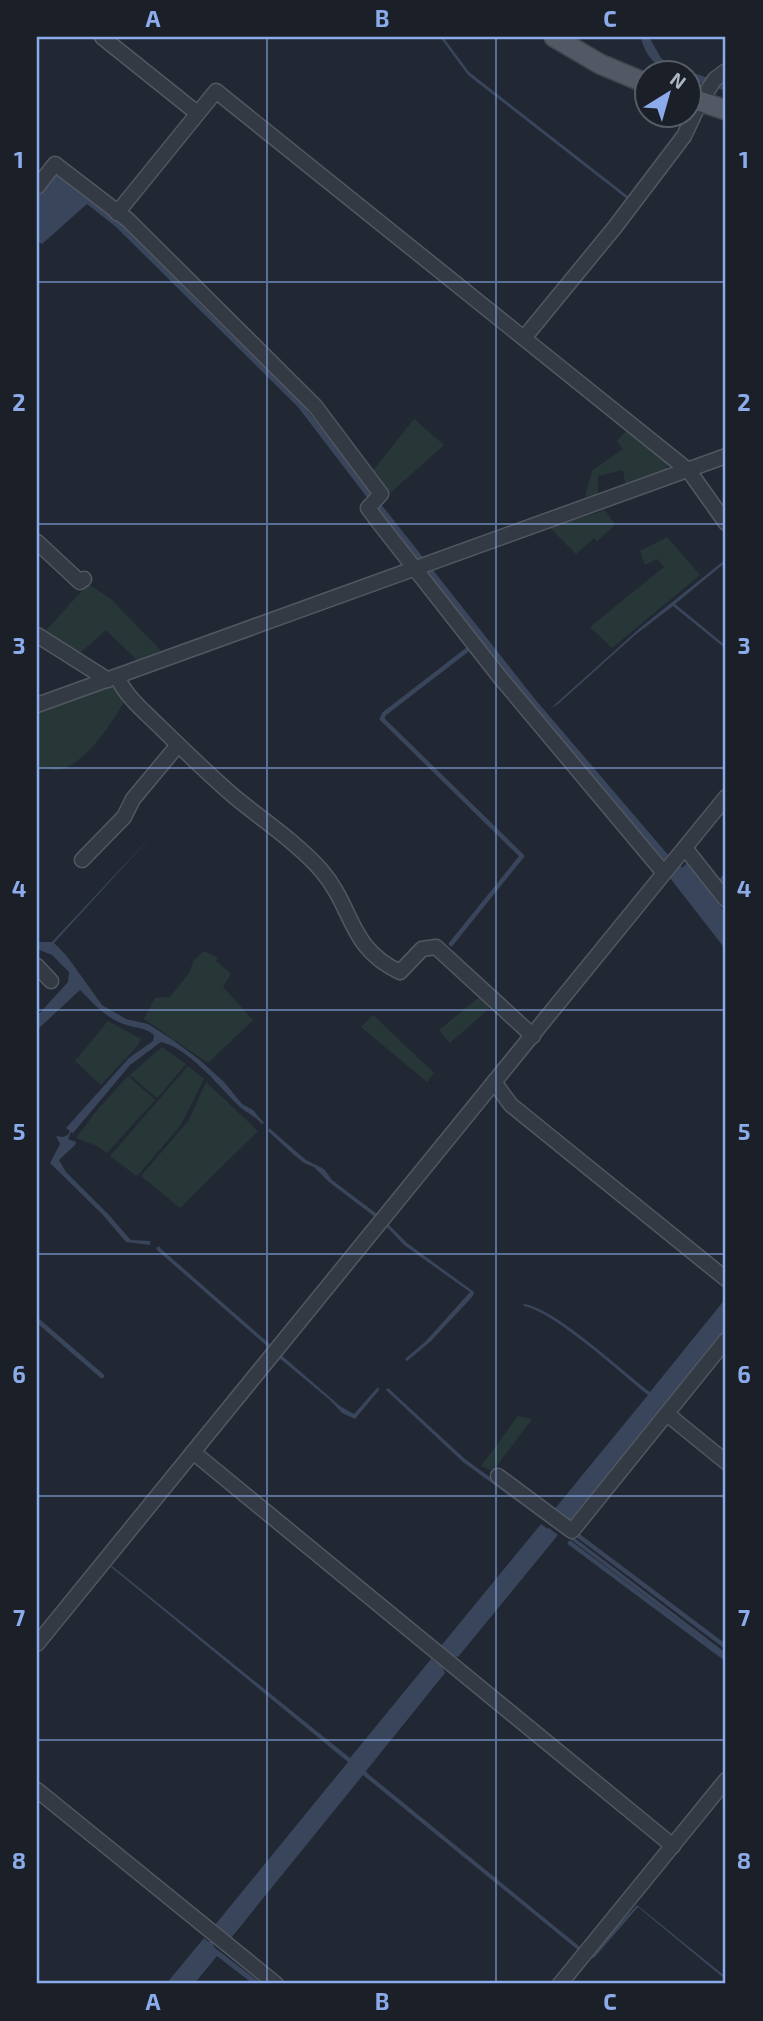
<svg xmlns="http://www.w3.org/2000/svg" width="763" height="2021" viewBox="0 0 763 2021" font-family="'Exo 2',sans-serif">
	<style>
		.green { fill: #273738 }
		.water { fill: #39455b }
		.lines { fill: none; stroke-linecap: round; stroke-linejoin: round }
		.stream { stroke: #39455b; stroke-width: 4.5 }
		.minor-casing { stroke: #525862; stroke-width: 17 }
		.major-casing { stroke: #3e434d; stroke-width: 22 }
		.minor { stroke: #343a44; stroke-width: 14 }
		.major { stroke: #525964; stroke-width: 19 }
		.grid { fill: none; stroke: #8babea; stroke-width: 2; stroke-opacity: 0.55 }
		.neatline { fill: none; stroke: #8babea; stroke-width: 2.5 }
		.grid-label { font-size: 23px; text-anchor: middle; font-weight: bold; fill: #8babea }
	</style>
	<rect width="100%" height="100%" fill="#212833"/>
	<g class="green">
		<path d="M414 419 444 445 389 494 372 472Z"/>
		<path d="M628 429 668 463 667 469 625 483 623 470 598 476V495L585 497 592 471 623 449 617 441Z"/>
		<path d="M605 510 615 525 597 541 594 538 576 554 550 528Z"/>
		<path d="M667 537 700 575 612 648 590 627 664 567 657 559 645 565 640 551Z"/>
		<path d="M88 584 111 599 161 651 137 660 106 630 78 655 42 635Z"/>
		<path d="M114 685 125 700C113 722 84 766 58 770 52 771 43 768 37 766V712Z"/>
		<path d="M204 951 218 958 216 961 231 974 223 987 253 1020 208 1063 144 1019 155 998 170 997 189 973 194 960Z"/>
		<path d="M483 994 494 1004 450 1043 439 1030Z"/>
		<path d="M373 1015 434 1073 427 1082 361 1027Z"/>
		<path d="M108 1021 141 1039C138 1048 110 1074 101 1085L75 1061Z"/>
		<path d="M162 1047 186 1064 157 1098 130 1075Z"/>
		<path d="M188 1066 204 1079 180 1126 138 1175H135L110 1156Z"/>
		<path d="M128 1076 155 1100 107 1153 97 1146 76 1138 98 1109Z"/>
		<path d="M206 1082 258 1131 180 1208 141 1176 189 1120Z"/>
		<path d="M518 1416 532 1419 493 1471 481 1466Z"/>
	</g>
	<g class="water">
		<path d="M440 37H443L469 72 629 197 627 199 468 75Z"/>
		<path d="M640 37H649L661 58 670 65 726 84V91L690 79V74C670 73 652 67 644 47 642 43 642 40 640 37Z"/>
		<path d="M54 173 61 174 124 225 201 305 298 399 534 698 669 856 664 860 534 708 430 580 298 407 116 227 87 204 42 244 37 241V195Z"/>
		<path d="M726 559V562L675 604 726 646V649L673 606 635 635 558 704 551 708 640 628Z"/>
		<path d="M155 832 54 943 66 955 102 1005 126 1019 148 1024 173 1040 201 1061 224 1082 242 1104 253 1110 264 1123 262 1124C253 1114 244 1112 237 1104 218 1085 188 1048 161 1042L130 1065 73 1133 71 1132 68 1139 76 1142 75 1145 59 1160 66 1172 110 1216 128 1237 131 1240 150 1241V1245L126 1242 103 1215 50 1163 60 1144 56 1136 63 1137 68 1135 70 1131 66 1128 129 1058 153 1041 154 1035C145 1027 134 1028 123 1024 105 1017 93 1003 80 990L37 1030V1016L68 982 69 972 52 955 37 949V942H52Z"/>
		<path d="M687 863 708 889 711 888 709 892 726 914V950L670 878 679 864 682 868Z"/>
		<path d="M269 1128 306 1160 324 1169 332 1180 377 1214 375 1217 329 1182 314 1167 304 1163 293 1154 268 1131Z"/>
		<path d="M388 1224 407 1243 474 1292 473 1296 431 1341 407 1361 405 1359 425 1342 470 1292 404 1245 386 1226Z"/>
		<path d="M159 1246 160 1248 272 1346 268 1347 158 1251 156 1248Z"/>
		<path d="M726 1298V1328L569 1522 553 1511 648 1395C621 1373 554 1312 524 1306L523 1304C553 1306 623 1372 650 1392Z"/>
		<path d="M280 1354 340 1406 354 1414 378 1387 379 1390 355 1419 342 1413 330 1400 278 1357Z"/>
		<path d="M388 1388 465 1459 563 1531 562 1534 463 1462 386 1390Z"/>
		<path d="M541 1524 548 1529 549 1528 558 1535 458 1657 446 1654 447 1651 441 1646Z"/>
		<path d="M572 1536 726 1653V1657L570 1539Z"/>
		<path d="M112 1566 350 1758 431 1659 442 1667 445 1673 366 1771 367 1773 580 1947 578 1950 363 1775 231 1938 227 1934 224 1935 215 1925 348 1762 111 1567Z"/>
		<path d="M637 1905 726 1977V1980L638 1907 594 1958 589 1957Z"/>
		<path d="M204 1938 209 1942 211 1940 215 1948 262 1984H253L217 1956 194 1984H166Z"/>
	</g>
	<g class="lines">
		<g class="stream">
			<path d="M722 880 726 875"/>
			<path d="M451 944 522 856 382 719 384 714 467 650"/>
			<path d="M37 1320 102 1376"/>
			<path d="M576 1534 726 1647"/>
			<path d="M570 1543 726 1659"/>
		</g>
		<g class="minor-casing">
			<g id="minor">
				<path d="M102 37 197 113"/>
				<path d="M37 187 55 164 128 220 315 406 381 494 368 508 380 524 499 676 664 873"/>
				<path d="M117 213 216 91 689 471 726 523"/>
				<path d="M524 338 615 227 684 136 700 102 715 79 726 71"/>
				<path d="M37 542 80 582 84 579"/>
				<path d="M37 635 108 680"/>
				<path d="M117 677C127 698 145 712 162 729 186 752 210 776 236 798 264 821 296 842 321 870 354 908 348 948 400 972L422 949 436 947 533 1036"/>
				<path d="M37 705 726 456"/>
				<path d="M685 848 726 900"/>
				<path d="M82 860 124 817 133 799 178 745"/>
				<path d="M37 966 51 981"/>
				<path d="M494 1082 511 1105 726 1279"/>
				<path d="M667 1414 726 1462"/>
				<path d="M193 1452 673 1846"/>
				<path d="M498 1476 572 1531 726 1340"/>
				<path d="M37 1644 726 797"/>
				<path d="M37 1790 276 1984"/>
				<path d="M560 1984 726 1780"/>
			</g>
		</g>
		<g class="major-casing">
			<g id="major">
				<path d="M554 37 600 64 648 84"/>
				<path d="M690 98 726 110"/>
			</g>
		</g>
		<use href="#minor" class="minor"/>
		<use href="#major" class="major"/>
	</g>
	<path class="grid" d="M267 37V1984M496 37V1984M37 282H726M37 524H726M37 768H726M37 1010H726M37 1254H726M37 1496H726M37 1740H726"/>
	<rect width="763" height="2021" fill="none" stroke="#1a1f28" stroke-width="77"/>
	<g transform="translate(668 94) rotate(37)"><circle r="33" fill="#1a1f28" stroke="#565b65" stroke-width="2"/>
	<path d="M0-5L12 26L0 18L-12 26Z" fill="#8babea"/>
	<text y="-10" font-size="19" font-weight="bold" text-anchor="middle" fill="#afb5c1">N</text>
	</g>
	<rect x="38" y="38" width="686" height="1944" class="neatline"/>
	<g class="grid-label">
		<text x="153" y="27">A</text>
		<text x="382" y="27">B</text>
		<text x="610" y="27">C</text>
		<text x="19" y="168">1</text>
		<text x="744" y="168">1</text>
		<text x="19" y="411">2</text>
		<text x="744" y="411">2</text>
		<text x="19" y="654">3</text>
		<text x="744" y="654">3</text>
		<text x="19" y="897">4</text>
		<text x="744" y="897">4</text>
		<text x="19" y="1140">5</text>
		<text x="744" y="1140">5</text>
		<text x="19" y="1383">6</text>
		<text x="744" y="1383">6</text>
		<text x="19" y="1626">7</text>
		<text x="744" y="1626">7</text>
		<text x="19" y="1869">8</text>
		<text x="744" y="1869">8</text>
		<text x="153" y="2010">A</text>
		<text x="382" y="2010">B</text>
		<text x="610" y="2010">C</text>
	</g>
</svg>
